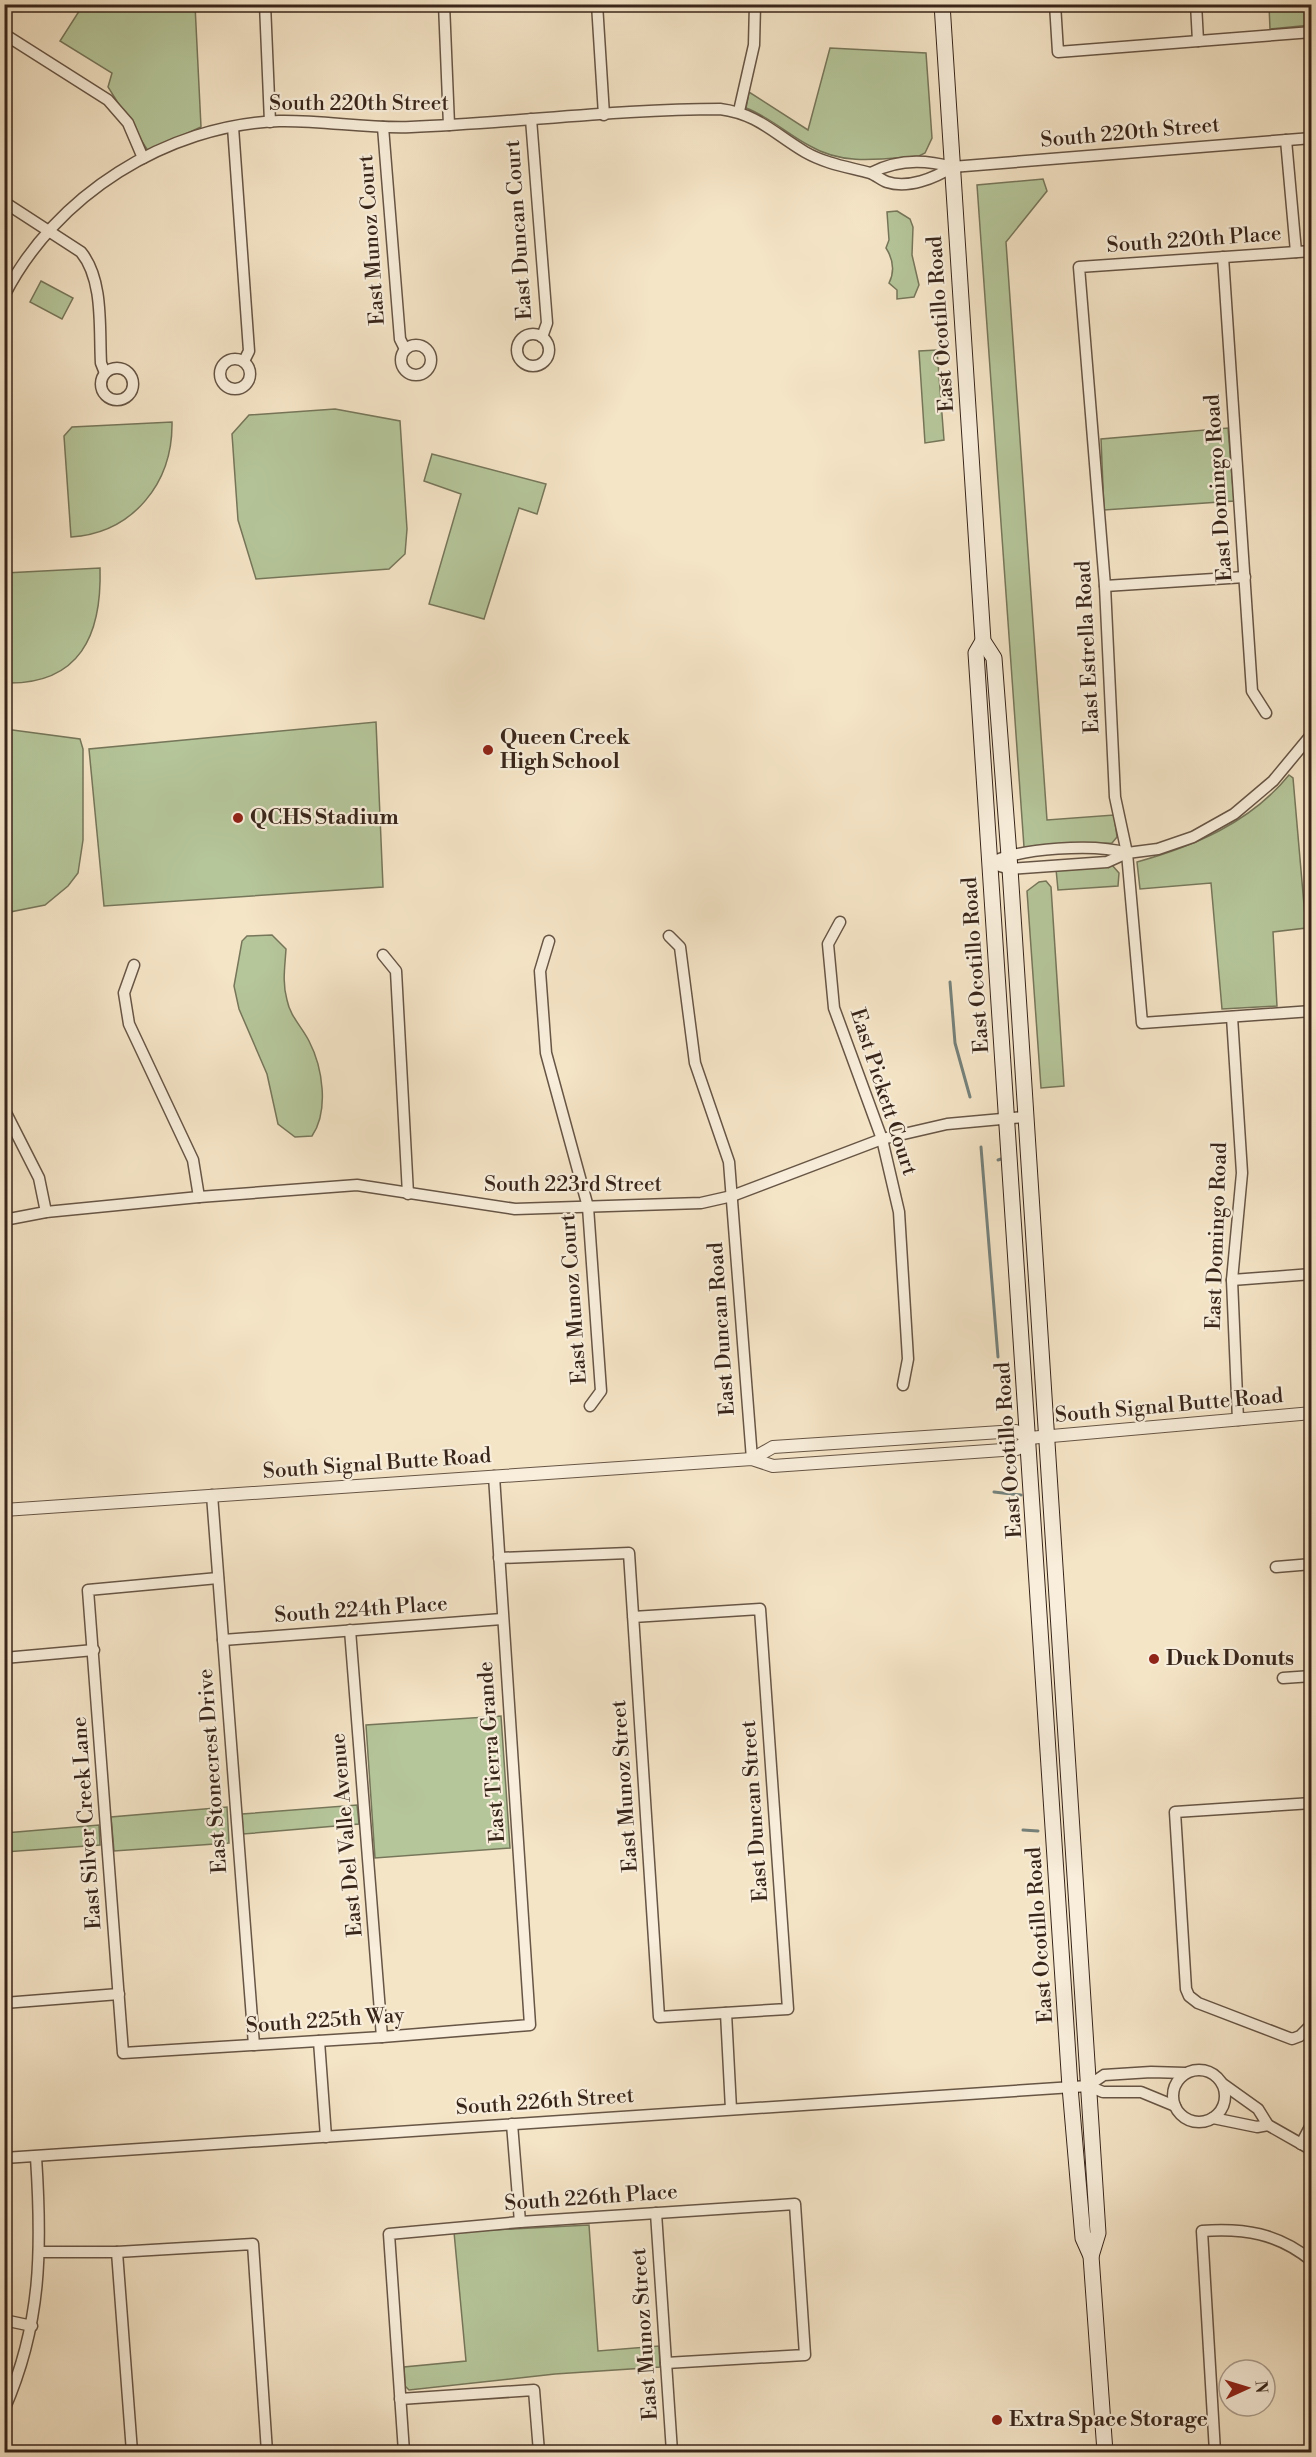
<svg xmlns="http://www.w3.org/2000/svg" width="1316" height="2457" viewBox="0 0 1316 2457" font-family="'Libre Bodoni',serif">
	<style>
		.green { fill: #b5c69a; stroke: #76765a; stroke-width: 1.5 }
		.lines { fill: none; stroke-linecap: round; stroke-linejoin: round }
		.stream { stroke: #75817b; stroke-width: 3 }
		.minor-casing { stroke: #675545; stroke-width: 13 }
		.tertiary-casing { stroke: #675545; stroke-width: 14 }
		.secondary-casing { stroke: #38251a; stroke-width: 17 }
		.minor { stroke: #f8eedb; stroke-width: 10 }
		.tertiary { stroke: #f8eedb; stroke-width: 12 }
		.secondary { stroke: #f8eedb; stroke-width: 15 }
		.poi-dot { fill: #8f2418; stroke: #f8eedb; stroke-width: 2 }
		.labels { text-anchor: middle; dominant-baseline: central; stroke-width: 4.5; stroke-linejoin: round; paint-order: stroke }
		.street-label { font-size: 21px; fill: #38251a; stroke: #f8eedb }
		.poi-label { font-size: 21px; font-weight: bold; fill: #38251a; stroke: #f8eedb; text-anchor: start }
	</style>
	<rect width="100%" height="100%" fill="#f5e5c7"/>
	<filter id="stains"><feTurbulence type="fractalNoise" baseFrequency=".00333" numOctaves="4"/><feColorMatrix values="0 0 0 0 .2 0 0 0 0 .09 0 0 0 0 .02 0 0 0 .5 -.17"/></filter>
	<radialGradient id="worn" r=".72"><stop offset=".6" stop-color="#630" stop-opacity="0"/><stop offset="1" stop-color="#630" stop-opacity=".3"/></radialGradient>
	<g class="green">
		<path d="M83 5H195L201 127 148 151 108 87 112 73 60 41Z"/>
		<path d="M1269 5H1311V25L1270 29Z"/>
		<path d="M830 48 926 53 932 138 925 153 919 156C881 159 844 166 810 146 787 134 770 117 746 108L749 92 808 130Z"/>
		<path d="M1043 179 1047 191 1006 242 1047 820 1114 815 1117 837 1112 843 1024 847 977 185Z"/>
		<path d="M897 211 910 219 913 227 912 255 919 285 914 297 897 299V290L889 283C895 271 893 259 886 248L889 240 887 212Z"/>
		<path d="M41 281 73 298 62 319 30 302Z"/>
		<path d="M937 350 944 440 925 443 919 351Z"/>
		<path d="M335 409 400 421 407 529 405 554 389 569 256 579 238 520 232 434 249 415Z"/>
		<path d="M172 422C173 483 133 533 71 537L64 436 72 427Z"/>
		<path d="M1228 428 1234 501 1104 510 1101 439Z"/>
		<path d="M432 454 546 484 537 514 519 508 484 619 429 604 461 494 424 481Z"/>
		<path d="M100 568C102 635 80 685 5 683V573Z"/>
		<path d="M376 722 383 887 104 906 89 749Z"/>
		<path d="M5 729 80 739 83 749V840L78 873 68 886 45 905 5 913Z"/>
		<path d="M1289 775 1293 778 1306 928 1273 932 1277 1006 1222 1009 1211 883 1140 889 1137 862C1194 846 1250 823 1289 775Z"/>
		<path d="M1112 865 1119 873 1118 886 1058 890 1056 869Z"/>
		<path d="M1046 881 1051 887 1064 1086 1041 1088 1027 891 1039 882Z"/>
		<path d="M272 935 286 949C285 966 282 983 287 1000 290 1016 302 1027 309 1041 323 1068 329 1111 312 1136L295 1137 278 1124 267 1074 239 1009 234 986 242 941 247 936Z"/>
		<path d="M501 1716 510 1848 375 1858 366 1725Z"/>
		<path d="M357 1805 359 1824 243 1834 242 1814Z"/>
		<path d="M227 1807 229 1843 114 1851 111 1817Z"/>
		<path d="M99 1825 100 1845 5 1852V1833Z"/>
		<path d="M589 2225 598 2351 659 2346 660 2367 555 2374 409 2390 405 2386 404 2367 466 2361 454 2232Z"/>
	</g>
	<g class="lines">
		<g class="stream">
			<path d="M950 982 955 1043 970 1097"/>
			<path d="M981 1147 998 1357"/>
			<path d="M998 1160 1001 1159"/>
			<path d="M994 1492 1021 1495"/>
			<path d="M1023 1830 1038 1831"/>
		</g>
		<g class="minor-casing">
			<g id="minor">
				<path d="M265 4 270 122"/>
				<path d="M444 4 449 125"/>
				<path d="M597 4 604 115"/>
				<path d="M1055 4 1058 52 1312 32"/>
				<path d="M1196 4 1198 41"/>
				<path d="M4 34 108 100 128 123 143 158"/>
				<path d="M739 111 754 45 755 4"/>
				<path d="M531 119 547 323 542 337"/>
				<path d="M233 127 249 351 244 361"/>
				<path d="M383 127 400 339 405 349"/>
				<path d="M1286 140 1296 252"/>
				<path d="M871 173C897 159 924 159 952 167L1312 138"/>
				<path d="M4 202 81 252C104 280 99 329 101 363L105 373"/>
				<path d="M1312 251 1079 267 1105 586 1115 797 1127 853 1142 1023 1312 1011"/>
				<path d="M1223 257 1252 691 1266 713"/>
				<path d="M4 296C55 195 167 125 279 121 324 120 367 129 411 127 514 123 617 109 720 109 758 114 773 133 805 152 826 164 848 167 870 173 876 175 881 180 887 182 908 189 935 178 952 167"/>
				<circle cx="533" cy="350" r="16"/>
				<circle cx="416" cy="360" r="15"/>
				<circle cx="235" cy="374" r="15"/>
				<circle cx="117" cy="384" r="16"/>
				<path d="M1105 586 1245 577"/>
				<path d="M990 863 1010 869 1107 862 1127 853 1158 849 1193 837 1234 814 1273 781 1312 734"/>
				<path d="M990 863C1021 848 1094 843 1127 853"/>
				<path d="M840 922 828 944 834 1008 882 1139 899 1212 908 1359 903 1385"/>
				<path d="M669 936 680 947 695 1063 729 1162 752 1459"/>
				<path d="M549 941 540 971 546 1053 588 1207 601 1391 590 1406"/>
				<path d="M383 955 396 971 408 1194"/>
				<path d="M134 965 124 993 129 1024 193 1160 199 1197"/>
				<path d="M1232 1017 1242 1173 1232 1280 1238 1420"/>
				<path d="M4 1109 39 1178 46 1212"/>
				<path d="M4 1220 46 1212 199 1197 357 1185 515 1209 701 1203 732 1196 882 1139 947 1124 1024 1117"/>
				<path d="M1232 1280 1312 1274"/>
				<path d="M212 1495 254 2045"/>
				<path d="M499 1558 629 1553C639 1707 649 1862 659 2017L788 2009 760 1609 633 1617"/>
				<path d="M1276 1567 1312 1564"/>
				<path d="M218 1578 88 1590 123 2053 382 2037 530 2025 494 1476"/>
				<path d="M350 1630 382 2037"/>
				<path d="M223 1640 502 1619"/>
				<path d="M4 1658 94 1650"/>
				<path d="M1283 1678 1312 1676"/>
				<path d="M1312 1803 1175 1812 1186 1989 1189 1996 1198 2003 1292 2039 1300 2036 1312 2024"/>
				<path d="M4 2003 119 1994"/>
				<path d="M726 2013 731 2109"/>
				<path d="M319 2041 326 2137"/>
				<circle cx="1199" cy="2096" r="26"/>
				<path d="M1223 2084 1258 2109 1268 2125 1312 2150"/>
				<path d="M1088 2086 1104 2075 1151 2072 1185 2073"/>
				<path d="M1213 2118 1257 2127 1268 2125"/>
				<path d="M512 2124 520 2222"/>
				<path d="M1301 2144 1312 2123"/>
				<path d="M4 2158 1088 2086 1103 2092H1141L1175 2106"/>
				<path d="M656 2213 672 2452"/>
				<path d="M40 2252H117L253 2244 267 2452"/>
				<path d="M117 2252 132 2452"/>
				<path d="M4 2320 32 2326"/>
				<path d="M400 2399 534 2390 539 2452"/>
				<path d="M4 2410C42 2324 42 2248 36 2157"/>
				<path d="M404 2452 389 2234 520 2222 795 2204 805 2355 666 2363"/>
				<path d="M1215 2452 1202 2231C1244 2228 1278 2233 1312 2261"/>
			</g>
		</g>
		<g class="tertiary-casing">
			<g id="tertiary">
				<path d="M752 1459 773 1447 1016 1431 1029 1438 1312 1413"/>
				<path d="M4 1510 752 1459 773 1466 1017 1449 1029 1438"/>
			</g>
		</g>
		<g class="secondary-casing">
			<g id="secondary">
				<path d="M942 4 983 641 994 658 1010 869 1098 2233 1091 2256"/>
				<path d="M983 641 976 653 1070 2087 1083 2238 1091 2256 1105 2452"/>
			</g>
		</g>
		<use href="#minor" class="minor"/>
		<use href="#tertiary" class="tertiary"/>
		<use href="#secondary" class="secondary"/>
	</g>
	<g class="poi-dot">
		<circle cx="488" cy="750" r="6"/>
		<circle cx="238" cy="818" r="6"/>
		<circle cx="1154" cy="1659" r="6"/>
		<circle cx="997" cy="2420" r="6"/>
	</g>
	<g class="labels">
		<g class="street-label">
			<text x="359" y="104">South 220th Street</text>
			<text transform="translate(1130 133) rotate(-5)">South 220th Street</text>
			<text transform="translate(519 230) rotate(-94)">East Duncan Court</text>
			<text transform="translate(372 240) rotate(-94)">East Munoz Court</text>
			<text transform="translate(1194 240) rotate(-4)">South 220th Place</text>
			<text transform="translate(941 324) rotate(-94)">East Ocotillo Road</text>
			<text transform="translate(1219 488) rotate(-94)">East Domingo Road</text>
			<text transform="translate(1088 647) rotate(-93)">East Estrella Road</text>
			<text transform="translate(976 965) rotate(-94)">East Ocotillo Road</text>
			<text transform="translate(883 1092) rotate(72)">East Pickett Court</text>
			<text x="573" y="1185">South 223rd Street</text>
			<text transform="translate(1217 1236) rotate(-88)">East Domingo Road</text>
			<text transform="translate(574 1299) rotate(-94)">East Munoz Court</text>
			<text transform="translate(722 1329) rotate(-94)">East Duncan Road</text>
			<text transform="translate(1169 1406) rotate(-5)">South Signal Butte Road</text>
			<text transform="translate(1009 1450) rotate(-94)">East Ocotillo Road</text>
			<text transform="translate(377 1464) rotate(-4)">South Signal Butte Road</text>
			<text transform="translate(361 1610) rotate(-4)">South 224th Place</text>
			<text transform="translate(492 1752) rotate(-94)">East Tierra Grande</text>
			<text transform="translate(213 1771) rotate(-94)">East Stonecrest Drive</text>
			<text transform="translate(625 1786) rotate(-94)">East Munoz Street</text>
			<text transform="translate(755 1811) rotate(-94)">East Duncan Street</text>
			<text transform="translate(87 1823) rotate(-94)">East Silver Creek Lane</text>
			<text transform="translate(347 1835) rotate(-95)">East Del Valle Avenue</text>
			<text transform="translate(1040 1935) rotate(-94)">East Ocotillo Road</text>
			<text transform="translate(325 2021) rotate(-4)">South 225th Way</text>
			<text transform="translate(545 2102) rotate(-4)">South 226th Street</text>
			<text transform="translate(591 2198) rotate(-4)">South 226th Place</text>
			<text transform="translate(645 2334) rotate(-94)">East Munoz Street</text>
		</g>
		<g class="poi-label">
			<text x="500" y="738">Queen Creek<tspan x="500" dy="24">High School</tspan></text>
			<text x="250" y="818">QCHS Stadium</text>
			<text x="1166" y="1659">Duck Donuts</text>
			<text x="1009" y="2420">Extra Space Storage</text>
		</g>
	</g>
	<rect width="1316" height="2457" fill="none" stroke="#f5e5c7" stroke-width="24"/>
	<rect x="6" y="6" width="1304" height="2445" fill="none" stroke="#38251a" stroke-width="3"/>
	<rect x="12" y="12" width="1292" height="2433" fill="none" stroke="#38251a" stroke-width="1.5"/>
	<g transform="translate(1247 2388) rotate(86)"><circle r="28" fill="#f8eedb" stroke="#ab9e8e" stroke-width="1.5"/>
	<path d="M0-4.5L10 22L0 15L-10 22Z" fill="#8f2418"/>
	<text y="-9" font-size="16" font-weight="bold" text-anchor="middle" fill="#38251a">N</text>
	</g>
	<rect width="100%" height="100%" filter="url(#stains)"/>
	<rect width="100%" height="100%" fill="url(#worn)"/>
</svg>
